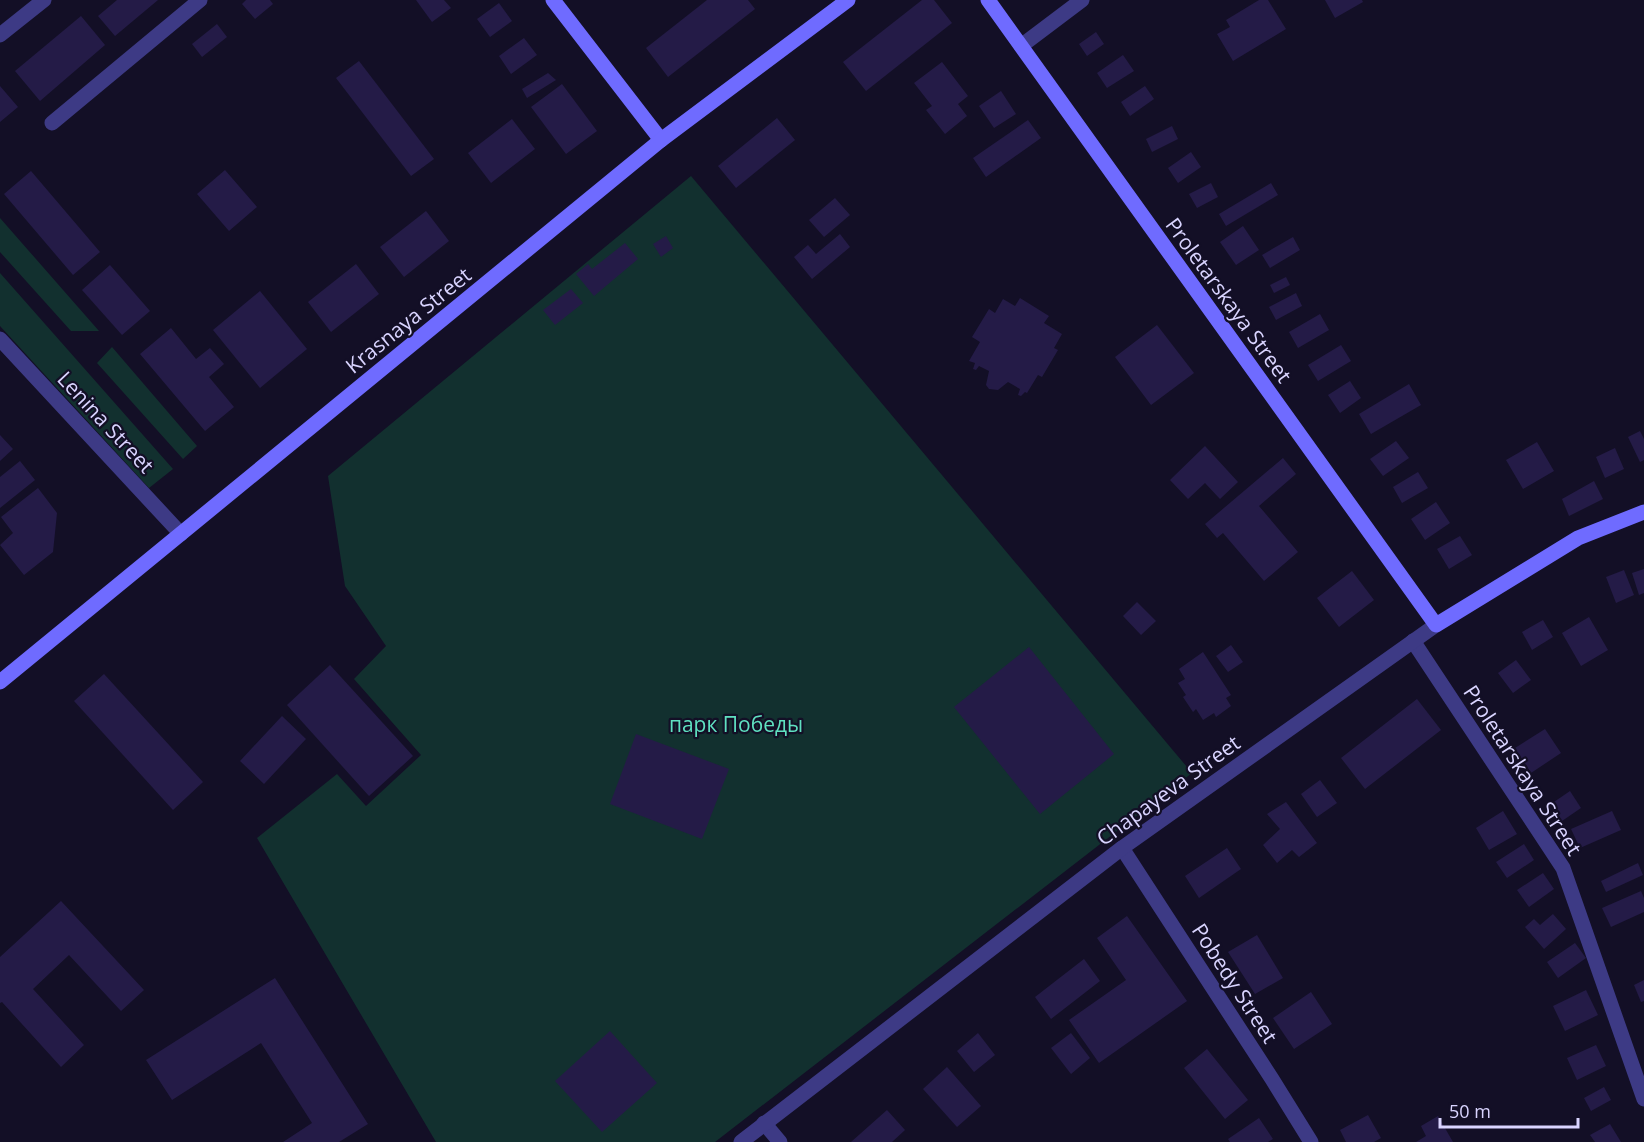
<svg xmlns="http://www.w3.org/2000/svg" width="1644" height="1142" viewBox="0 0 1644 1142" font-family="'Open Sans',sans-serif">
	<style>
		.green { fill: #12302f }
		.building { fill: #241b47 }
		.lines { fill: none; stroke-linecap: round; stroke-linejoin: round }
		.street { stroke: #3d3a85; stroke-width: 15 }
		.secondary { stroke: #6f6bff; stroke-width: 15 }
		.labels { text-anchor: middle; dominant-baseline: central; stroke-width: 4.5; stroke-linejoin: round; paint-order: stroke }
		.street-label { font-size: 21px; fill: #d9d4ff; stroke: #130f26 }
		.park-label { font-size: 21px; fill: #5fe0c0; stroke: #130f26 }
	</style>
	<rect width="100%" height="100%" fill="#130f26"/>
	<g class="green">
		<path d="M691 176 1192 773 715 1142H436L257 838 337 774 366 806 421 755 354 679 386 646 345 586 328 476Z"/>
		<path d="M0 218 99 331H71L0 252Z"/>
		<path d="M0 273 173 469 149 488 0 326Z"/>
		<path d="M112 347 197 446 183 459 97 363Z"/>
	</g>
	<g class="building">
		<path d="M117 0H158L115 36 98 16Z"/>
		<path d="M246 0H270L273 4 255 19 242 4Z"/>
		<path d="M416 0H444L451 8 432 22Z"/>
		<path d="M707 0H748L755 9 668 77 646 48Z"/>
		<path d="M922 0H934L952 23 866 91 843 62Z"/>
		<path d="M1259 0H1268L1286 29 1233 61 1217 34 1230 27 1226 20Z"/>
		<path d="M1325 0H1362L1363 2 1335 18Z"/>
		<path d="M499 3 512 21 490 37 477 19Z"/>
		<path d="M81 16 105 45 40 101 15 71Z"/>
		<path d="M217 24 227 37 202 57 192 44Z"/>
		<path d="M1096 32 1104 44 1087 56 1079 44Z"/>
		<path d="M524 38 537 55 511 74 499 56Z"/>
		<path d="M1123 55 1134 71 1107 88 1097 73Z"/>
		<path d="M359 61 434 159 411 176 336 78Z"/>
		<path d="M942 62 968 96 958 104 967 116 945 134 926 110 932 106 914 83Z"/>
		<path d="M548 73 556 80 527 98 522 89Z"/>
		<path d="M562 84 597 131 566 154 531 107Z"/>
		<path d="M0 86 18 107 0 122Z"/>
		<path d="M1145 86 1154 99 1130 116 1121 102Z"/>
		<path d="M1001 91 1016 114 994 128 979 106Z"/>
		<path d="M777 118 795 140 736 188 718 166Z"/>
		<path d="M512 119 535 149 491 183 468 153Z"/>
		<path d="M1028 120 1041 138 986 177 973 158Z"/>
		<path d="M1172 126 1178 139 1152 152 1146 139Z"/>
		<path d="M1191 152 1201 167 1178 183 1168 168Z"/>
		<path d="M225 170 257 207 229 231 197 194Z"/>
		<path d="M31 171 100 252 73 275 4 194Z"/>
		<path d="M1211 183 1218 197 1197 208 1189 194Z"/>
		<path d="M1271 183 1278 195 1226 226 1219 214Z"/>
		<path d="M835 198 850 215 824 237 809 220Z"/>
		<path d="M426 211 449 241 404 277 380 247Z"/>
		<path d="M1243 226 1259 250 1236 265 1220 242Z"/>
		<path d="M840 234 850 247 812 279 794 257 808 245 816 254Z"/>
		<path d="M666 236 673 248 661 257 653 244Z"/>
		<path d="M1293 237 1300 250 1270 268 1262 255Z"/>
		<path d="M625 243 638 259 594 296 576 274 588 264 592 269Z"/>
		<path d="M356 264 379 294 331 332 308 302Z"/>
		<path d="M110 265 150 311 122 335 82 290Z"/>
		<path d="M1286 277 1290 285 1274 293 1270 285Z"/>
		<path d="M571 289 583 303 555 325 543 310Z"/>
		<path d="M260 291 307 349 260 388 213 330Z"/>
		<path d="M1296 293 1302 306 1276 320 1269 307Z"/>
		<path d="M1020 298 1049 316 1044 323 1062 334 1054 348 1058 350 1042 377 1038 375 1027 393 1025 392 1021 396 1018 395 1020 389 1008 382 998 390 989 389 986 385 989 371 979 366 976 370 973 369 975 363 969 361 980 342 972 337 989 309 995 313 1003 299 1015 306Z"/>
		<path d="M1320 314 1329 330 1298 348 1289 332Z"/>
		<path d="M1157 325 1194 373 1151 405 1115 357Z"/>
		<path d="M171 328 196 359 210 348 224 364 209 377 234 407 205 431 140 354Z"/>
		<path d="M1341 345 1351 361 1318 381 1308 365Z"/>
		<path d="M1350 381 1361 398 1340 413 1328 395Z"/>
		<path d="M1409 384 1421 405 1371 434 1359 414Z"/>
		<path d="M1640 431 1644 439V460L1640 462 1628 437Z"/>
		<path d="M0 435 13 449 0 461Z"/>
		<path d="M1396 441 1409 458 1383 476 1370 459Z"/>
		<path d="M1537 442 1554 471 1523 489 1506 460Z"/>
		<path d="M1205 446 1238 482 1220 499 1205 483 1188 499 1170 480Z"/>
		<path d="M1615 448 1624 469 1605 478 1596 457Z"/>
		<path d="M1283 458 1296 474 1259 506 1298 552 1264 581 1223 533 1217 538 1205 524Z"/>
		<path d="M20 461 35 480 0 508V477Z"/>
		<path d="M1418 472 1428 488 1402 503 1393 487Z"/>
		<path d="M1594 481 1603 499 1569 516 1562 499Z"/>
		<path d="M38 488 57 513 53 552 24 575 0 545 13 533 1 517Z"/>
		<path d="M1436 502 1450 523 1425 540 1411 519Z"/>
		<path d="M1460 536 1472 555 1449 569 1437 549Z"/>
		<path d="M1644 569V593L1639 595 1632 573Z"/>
		<path d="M1624 570 1634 595 1616 603 1606 577Z"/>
		<path d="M1352 571 1374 600 1339 627 1317 598Z"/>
		<path d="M1137 602 1156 621 1141 635 1123 616Z"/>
		<path d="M1589 617 1608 650 1581 666 1562 633Z"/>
		<path d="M1543 620 1553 637 1532 650 1522 632Z"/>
		<path d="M1231 645 1243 662 1228 672 1216 656Z"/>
		<path d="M1029 647 1114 754 1040 814 954 707Z"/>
		<path d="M1203 652 1231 695 1226 698 1231 706 1216 717 1214 713 1203 720 1196 709 1193 712 1183 697 1186 695 1178 683 1185 679 1179 669Z"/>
		<path d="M1516 660 1531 680 1513 693 1498 673Z"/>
		<path d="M330 665 413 756 369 796 287 705Z"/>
		<path d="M104 674 203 782 173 810 74 701Z"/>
		<path d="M1417 699 1441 730 1365 789 1341 758Z"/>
		<path d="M282 716 306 739 264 784 240 761Z"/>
		<path d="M1545 729 1561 753 1531 773 1515 748Z"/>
		<path d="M636 734 729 769 702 839 610 804Z"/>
		<path d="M1320 780 1337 803 1317 817 1301 794Z"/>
		<path d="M1570 791 1581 808 1562 821 1551 804Z"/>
		<path d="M1286 802 1317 843 1299 857 1292 850 1277 863 1263 845 1280 829 1267 814Z"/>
		<path d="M1503 811 1517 834 1489 850 1476 828Z"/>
		<path d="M1612 811 1621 830 1580 848 1571 829Z"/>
		<path d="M1524 844 1534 860 1507 878 1496 862Z"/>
		<path d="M1227 848 1241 869 1199 898 1185 876Z"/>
		<path d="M1638 863 1643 875 1606 892 1601 881Z"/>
		<path d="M1543 873 1554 889 1529 907 1517 890Z"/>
		<path d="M1641 891 1644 898V912L1611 927 1602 908Z"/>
		<path d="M61 901 144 990 121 1011 69 955 33 989 84 1045 61 1067 2 1002 0 1003V957Z"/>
		<path d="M1553 914 1566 929 1544 949 1525 927 1534 919 1540 925Z"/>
		<path d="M1127 916 1187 1001 1099 1063 1069 1020 1126 980 1097 938Z"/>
		<path d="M1257 935 1283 978 1255 994 1228 952Z"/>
		<path d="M1575 943 1586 958 1558 978 1547 962Z"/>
		<path d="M1084 959 1100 981 1051 1019 1035 997Z"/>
		<path d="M275 978 368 1124 339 1142H283L312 1123 261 1043 172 1100 146 1060Z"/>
		<path d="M1644 980V1001L1641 1002 1634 985Z"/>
		<path d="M1586 990 1598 1015 1565 1031 1553 1006Z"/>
		<path d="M1311 992 1332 1024 1294 1049 1273 1018Z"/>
		<path d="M610 1031 657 1083 602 1132 555 1081Z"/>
		<path d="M978 1033 995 1055 974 1072 957 1051Z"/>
		<path d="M1071 1033 1090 1058 1071 1074 1051 1048Z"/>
		<path d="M1596 1045 1606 1066 1577 1080 1567 1058Z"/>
		<path d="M1207 1049 1248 1100 1225 1119 1184 1068Z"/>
		<path d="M947 1067 981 1106 957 1127 923 1089Z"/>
		<path d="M1604 1087 1611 1100 1591 1111 1584 1098Z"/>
		<path d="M887 1110 905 1130 892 1142H851Z"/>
		<path d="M1368 1115 1381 1138 1374 1142H1346L1340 1130Z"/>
		<path d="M1438 1116 1453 1142H1416L1426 1136 1421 1126Z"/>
		<path d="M1259 1118 1273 1139 1268 1142H1230L1228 1139Z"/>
		<path d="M1610 1124 1621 1142H1595L1590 1135Z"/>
	</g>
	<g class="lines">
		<g class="street">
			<path d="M0 35 44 0"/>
			<path d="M1021 46 1082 0"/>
			<path d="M52 123 200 0"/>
			<path d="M0 339 181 534"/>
			<path d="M1413 641 1563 868 1644 1099"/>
			<path d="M1122 848 1272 1079 1311 1142"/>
			<path d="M764 1123 780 1142"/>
			<path d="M741 1142 1122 848 1436 625"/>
		</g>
		<g class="secondary">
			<path d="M553 0 661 140"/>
			<path d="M988 0 1436 625 1578 538 1644 512"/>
			<path d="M0 682 661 140 848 0"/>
		</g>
	</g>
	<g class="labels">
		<g class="street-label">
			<text transform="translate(1229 300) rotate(54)">Proletarskaya Street</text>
			<text transform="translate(408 320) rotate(-39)">Krasnaya Street</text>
			<text transform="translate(106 422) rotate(47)">Lenina Street</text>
			<text transform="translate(1523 770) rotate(57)">Proletarskaya Street</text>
			<text transform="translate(1168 790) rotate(-36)">Chapayeva Street</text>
			<text transform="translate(1235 983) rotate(57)">Pobedy Street</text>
		</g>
		<g class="park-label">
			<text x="736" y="724">парк Победы</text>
		</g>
	</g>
	<path d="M1440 1118v9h138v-9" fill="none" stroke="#d9d4ff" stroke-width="3"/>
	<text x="1449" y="1118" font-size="18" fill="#d9d4ff" stroke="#130f26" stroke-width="4.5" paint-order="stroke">50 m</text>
</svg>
